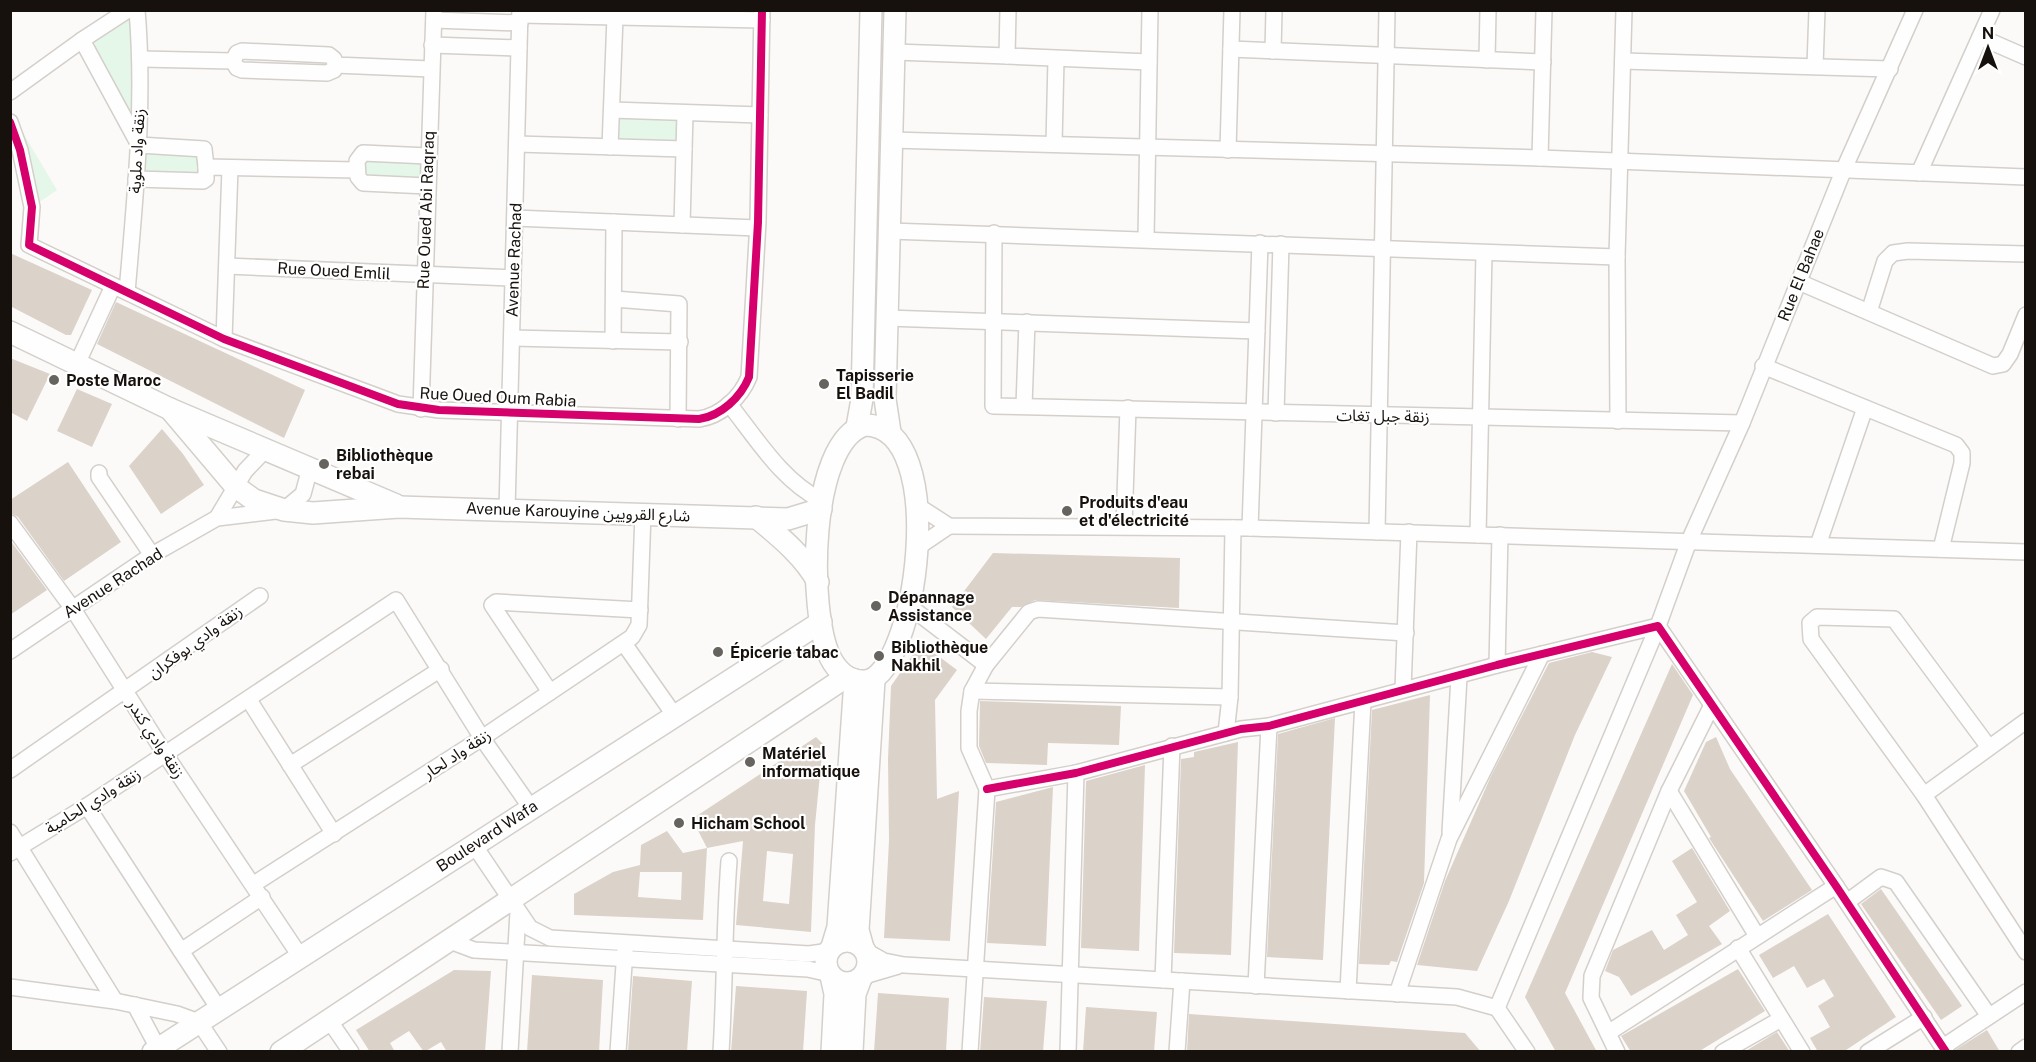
<svg xmlns="http://www.w3.org/2000/svg" width="2036" height="1062" viewBox="0 0 2036 1062" font-family="'Public Sans','Noto Sans Arabic',sans-serif">
	<style>
		.green { fill: #e5f7e8 }
		.building { fill: #dbd2c9; fill-rule: evenodd }
		.lines { fill: none; stroke-linecap: round; stroke-linejoin: round }
		.street-casing { stroke: #d3cfcb; stroke-width: 18 }
		.secondary-casing { stroke: #d3cfcb; stroke-width: 24 }
		.street { stroke: #fffefe; stroke-width: 15 }
		.secondary { stroke: #fffefe; stroke-width: 21 }
		.cycleway-casing { stroke: #fff; stroke-width: 11 }
		.cycleway { stroke: #d6006c; stroke-width: 8 }
		.poi-dot { fill: #67635f; stroke: #fff; stroke-width: 2 }
		.labels { text-anchor: middle; dominant-baseline: central; stroke-width: 4.5; stroke-linejoin: round; paint-order: stroke }
		.street-label { font-size: 16px; fill: #17110d; stroke: #fff }
		.poi-label { font-size: 16px; font-weight: bold; fill: #17110d; stroke: #fff; text-anchor: start }
	</style>
	<rect width="100%" height="100%" fill="#fcfaf8"/>
	<g class="green">
		<path d="M129 11 139 145 207 155 206 179H136L139 145 88 42Z"/>
		<path d="M612 110 685 113 684 149 610 147Z"/>
		<path d="M10 111 57 190 32 207 11 118Z"/>
		<path d="M428 156 427 186 363 183 358 157Z"/>
	</g>
	<g class="building">
		<path d="M10 253 92 290 71 335H66L10 306Z"/>
		<path d="M116 302 305 390 284 438 97 344Z"/>
		<path d="M10 358 50 374 27 421 10 412Z"/>
		<path d="M77 389 112 404 92 447 57 431Z"/>
		<path d="M162 429 183 454 204 485 161 514 129 466Z"/>
		<path d="M68 462 121 542 64 581 18 517 10 513V500Z"/>
		<path d="M10 540 47 590 10 615Z"/>
		<path d="M993 553 1180 558 1179 608 1035 600 1021 607H1012L986 639 952 607Z"/>
		<path d="M921 643 957 670 935 700 937 799 959 791 950 941 884 938 889 840 888 759 891 686Z"/>
		<path d="M1592 652 1612 657 1575 735 1509 901 1477 971 1417 965 1445 881 1491 776 1549 663Z"/>
		<path d="M1672 664 1693 695 1565 993 1597 1052H1556L1525 997Z"/>
		<path d="M1430 695 1424 883 1397 962 1391 961 1389 965 1359 964 1372 710Z"/>
		<path d="M980 701 1121 706 1119 745 1048 743 1047 765 986 763 979 746Z"/>
		<path d="M1335 718 1323 960 1267 957 1278 734Z"/>
		<path d="M816 737 823 744 815 825 811 932 736 925 743 841 707 848 692 819ZM767 851 793 854 789 904 763 901Z"/>
		<path d="M1716 737 1730 769 1812 890 1763 921 1709 838 1711 837 1684 791 1706 742Z"/>
		<path d="M1238 742 1231 955 1174 953 1181 759 1194 757V752Z"/>
		<path d="M1145 765 1139 951 1081 948 1086 781Z"/>
		<path d="M1053 787 1046 946 987 943 996 802Z"/>
		<path d="M667 831 683 853 707 848 703 920 574 915V894L613 872 640 865 641 845ZM640 872H682L681 900 638 897Z"/>
		<path d="M1692 848 1730 911 1709 926 1722 944 1631 996 1619 977 1605 971 1613 950 1652 930 1664 950 1688 935 1676 915 1697 902 1672 861Z"/>
		<path d="M1881 889 1962 1006 1941 1020 1861 904Z"/>
		<path d="M1828 914 1896 1017 1843 1052H1818L1810 1038 1830 1027 1818 1006 1834 996 1824 979 1807 988 1794 966 1773 978 1759 955Z"/>
		<path d="M1738 969 1765 1011 1698 1052H1631L1621 1036Z"/>
		<path d="M454 970 491 971 485 1052H447L441 1042 424 1052 409 1031 390 1043 395 1052H370L356 1030Z"/>
		<path d="M532 975 603 980 599 1052H527Z"/>
		<path d="M633 976 692 981 687 1052H628Z"/>
		<path d="M736 986 807 991 803 1052H731Z"/>
		<path d="M878 993 949 998 946 1052H874Z"/>
		<path d="M984 997 1047 1001 1043 1052H980Z"/>
		<path d="M1086 1007 1157 1012 1154 1052H1083Z"/>
		<path d="M1189 1014 1465 1033 1481 1052H1187Z"/>
		<path d="M1987 1030 2000 1052H1956L1955 1050Z"/>
		<path d="M1777 1032 1790 1052H1744Z"/>
	</g>
	<g class="lines">
		<g class="street-casing">
			<g id="street">
				<path d="M1008 10 1007 56 1149 62"/>
				<path d="M520 15 762 20"/>
				<path d="M434 20 520 23"/>
				<path d="M1980 37 2026 57"/>
				<path d="M82 40 139 145 204 149 206 167"/>
				<path d="M432 45 519 48"/>
				<path d="M1231 49 1543 62"/>
				<path d="M1273 51 1274 10"/>
				<path d="M895 52 1007 56"/>
				<path d="M141 59 233 61 237 53 242 51 329 55 334 59 335 65 431 69"/>
				<path d="M1487 60 1488 10"/>
				<path d="M233 61 237 68 242 70 327 73 334 70 335 65"/>
				<path d="M1623 61 1890 69"/>
				<path d="M1815 66 1817 10"/>
				<path d="M10 92 82 40 128 10"/>
				<path d="M612 110 760 115"/>
				<path d="M10 122 20 150 32 207 29 245 224 339 398 404 439 410 699 419C721 416 741 397 749 377L758 222 762 10"/>
				<path d="M891 140 1540 158 2026 177"/>
				<path d="M517 144 684 149"/>
				<path d="M1054 144 1056 59"/>
				<path d="M610 147 615 17"/>
				<path d="M1228 150 1232 10"/>
				<path d="M1540 158 1544 10"/>
				<path d="M1919 173 1992 10"/>
				<path d="M136 179 203 181 206 179V167L357 170"/>
				<path d="M427 186 363 183 358 177 357 161 363 153 428 156"/>
				<path d="M515 218 757 228"/>
				<path d="M682 225 685 113"/>
				<path d="M890 231 1617 257"/>
				<path d="M994 233 993 406 1742 423"/>
				<path d="M1146 238 1150 10"/>
				<path d="M227 266 513 278"/>
				<path d="M1799 282 1993 366 2003 364 2010 354 2026 315"/>
				<path d="M127 292C135 198 145 105 137 10"/>
				<path d="M614 299 679 304 678 419"/>
				<path d="M1869 312 1885 261 1893 253 1908 251 2026 254"/>
				<path d="M887 318 1257 331"/>
				<path d="M512 338 680 342"/>
				<path d="M224 339 230 168"/>
				<path d="M613 341 614 222"/>
				<path d="M77 364 113 286"/>
				<path d="M1763 366 1956 445 1962 453V463L1941 549"/>
				<path d="M729 404C757 439 781 480 822 501"/>
				<path d="M1024 406 1027 322"/>
				<path d="M421 409 434 10"/>
				<path d="M1276 413 1281 244"/>
				<path d="M1618 421 1617 257 1624 10"/>
				<path d="M99 473V477L152 555"/>
				<path d="M918 506 949 526 1250 528 2026 552"/>
				<path d="M507 510 520 10"/>
				<path d="M217 518 245 471 266 449"/>
				<path d="M10 523 73 609 165 754 300 956"/>
				<path d="M1124 526 1128 408"/>
				<path d="M1250 528 1260 243"/>
				<path d="M1377 532 1387 10"/>
				<path d="M1478 535 1484 253"/>
				<path d="M1818 545 1865 408"/>
				<path d="M918 547 949 526"/>
				<path d="M909 606 986 665"/>
				<path d="M625 645 675 716"/>
				<path d="M10 651 152 555 217 518 284 510 303 494 310 468"/>
				<path d="M1497 665 1500 535"/>
				<path d="M1403 689 1409 532"/>
				<path d="M972 691 1230 697"/>
				<path d="M550 692 492 605 496 602 640 610"/>
				<path d="M249 700 334 834"/>
				<path d="M1226 733 1230 697 1233 528"/>
				<path d="M1988 746 1894 619 1817 617 1810 623 1811 639 1924 795 2026 952"/>
				<path d="M290 765 441 669"/>
				<path d="M10 770 260 596"/>
				<path d="M987 789 1076 773 1241 729 1269 726 1497 665 1658 626 1836 886 1946 1052"/>
				<path d="M1669 791 1757 936"/>
				<path d="M1924 795 2026 721"/>
				<path d="M87 806 181 951 262 897"/>
				<path d="M10 832 115 1001"/>
				<path d="M1450 833 1459 677"/>
				<path d="M474 845 530 928 550 938 809 954 830 951"/>
				<path d="M10 853 87 806 396 600 482 738 531 808"/>
				<path d="M254 884 482 738 632 637 639 625 643 513"/>
				<path d="M1847 902 1881 877 1896 882 1989 1016"/>
				<path d="M450 941 474 950 808 969 830 974"/>
				<path d="M1738 948 1802 1052"/>
				<path d="M181 951 219 1009"/>
				<path d="M866 951 884 961 904 965 1457 997 1497 1008"/>
				<path d="M864 976 898 966"/>
				<path d="M1163 980 1172 746"/>
				<path d="M1256 986 1269 726"/>
				<path d="M10 987 115 1001 177 1014 199 1022 219 1052"/>
				<path d="M1348 991 1363 701"/>
				<path d="M1397 994 1449 839 1542 654"/>
				<path d="M135 1005 160 1052"/>
				<path d="M1497 1008 1658 626 1689 541 1742 423 1844 169 1915 10"/>
				<path d="M1497 1008 1527 1052"/>
				<path d="M329 1020 351 1052"/>
				<path d="M1608 1033 1836 886"/>
				<path d="M1943 1047 2026 992"/>
				<path d="M510 1052 518 912"/>
				<path d="M618 1052 625 950"/>
				<path d="M721 1052C725 987 724 925 729 861"/>
				<path d="M970 1052 987 789 969 748V711L972 691 986 665 1029 612 1038 609 1406 633"/>
				<path d="M1068 1052 1076 773"/>
				<path d="M1177 1052 1182 981"/>
				<path d="M1617 1052 1591 998 1592 976 1669 791 1711 707"/>
				<path d="M1723 1052 1781 1019"/>
				<path d="M1868 1052 1924 1017"/>
				<path d="M2019 1052 2026 1047"/>
			</g>
		</g>
		<g class="secondary-casing">
			<g id="secondary">
				<path d="M10 332 170 409 396 505"/>
				<path d="M170 409 236 487 254 500 284 510 313 513 399 507 788 519 821 509"/>
				<path d="M865 425C952 425 916 678 865 681 849 682 837 671 830 657 808 612 808 442 865 425Z"/>
				<path d="M857 427 862 399 871 10"/>
				<path d="M890 432 885 399 895 10"/>
				<path d="M756 517C779 536 804 556 818 582"/>
				<circle cx="847" cy="962" r="21"/>
				<path d="M832 947 838 927 855 680"/>
				<path d="M863 948 858 930 874 680"/>
				<path d="M831 976 835 994 832 1052"/>
				<path d="M153 1052 821 622"/>
				<path d="M281 1052 846 677"/>
				<path d="M852 1052 855 994 861 978"/>
			</g>
		</g>
		<use href="#street" class="street"/>
		<use href="#secondary" class="secondary"/>
		<g class="cycleway-casing">
			<g id="cycleway">
				<path d="M10 122 20 150 32 207 29 245 224 339 398 404 439 410 699 419C721 416 741 397 749 377L758 222 762 10"/>
				<path d="M987 789 1076 773 1241 729 1269 726 1497 665 1658 626 1836 886 1946 1052"/>
			</g>
		</g>
		<use href="#cycleway" class="cycleway"/>
	</g>
	<g class="poi-dot">
		<circle cx="54" cy="380" r="6"/>
		<circle cx="824" cy="384" r="6"/>
		<circle cx="324" cy="464" r="6"/>
		<circle cx="1067" cy="511" r="6"/>
		<circle cx="876" cy="606" r="6"/>
		<circle cx="718" cy="652" r="6"/>
		<circle cx="879" cy="656" r="6"/>
		<circle cx="750" cy="762" r="6"/>
		<circle cx="679" cy="823" r="6"/>
	</g>
	<g class="labels">
		<g class="street-label">
			<text transform="translate(137 151) rotate(-87)">زنقة واد ملوية</text>
			<text transform="translate(426 210) rotate(-88)">Rue Oued Abi Raqraq</text>
			<text transform="translate(514 260) rotate(-88)">Avenue Rachad</text>
			<text transform="translate(334 271) rotate(3)">Rue Oued Emlil</text>
			<text transform="translate(1801 275) rotate(-68)">Rue El Bahae</text>
			<text transform="translate(498 397) rotate(3)">Rue Oued Oum Rabia</text>
			<text transform="translate(1383 416) rotate(1)">زنقة جبل تغات</text>
			<text transform="translate(578 512) rotate(2)">Avenue Karouyine شارع القرويين</text>
			<text transform="translate(113 583) rotate(-33)">Avenue Rachad</text>
			<text transform="translate(195 642) rotate(-36)">زنقة وادي بوفكران</text>
			<text transform="translate(156 739) rotate(57)">زنقة وادي كندر</text>
			<text transform="translate(457 754) rotate(-33)">زنقة واد لحار</text>
			<text transform="translate(93 801) rotate(-32)">زنقة وادي الحامية</text>
			<text transform="translate(487 836) rotate(-33)">Boulevard Wafa</text>
		</g>
		<g class="poi-label">
			<text x="836" y="375">Tapisserie<tspan x="836" dy="18">El Badil</tspan></text>
			<text x="66" y="380">Poste Maroc</text>
			<text x="336" y="455">Bibliothèque<tspan x="336" dy="18">rebai</tspan></text>
			<text x="1079" y="502">Produits d'eau<tspan x="1079" dy="18">et d'électricité</tspan></text>
			<text x="888" y="597">Dépannage<tspan x="888" dy="18">Assistance</tspan></text>
			<text x="891" y="647">Bibliothèque<tspan x="891" dy="18">Nakhil</tspan></text>
			<text x="730" y="652">Épicerie tabac</text>
			<text x="762" y="753">Matériel<tspan x="762" dy="18">informatique</tspan></text>
			<text x="691" y="823">Hicham School</text>
		</g>
	</g>
	<rect width="2036" height="1062" fill="none" stroke="#17110d" stroke-width="24"/>
	<g transform="translate(1988 48)" stroke="#ffffff" stroke-width="4.5" paint-order="stroke">
	<path d="M0-4.5L10 22L0 15L-10 22Z" fill="#17110d"/>
	<text y="-9" font-size="16" font-weight="bold" text-anchor="middle" fill="#17110d">N</text>
	</g>
</svg>
